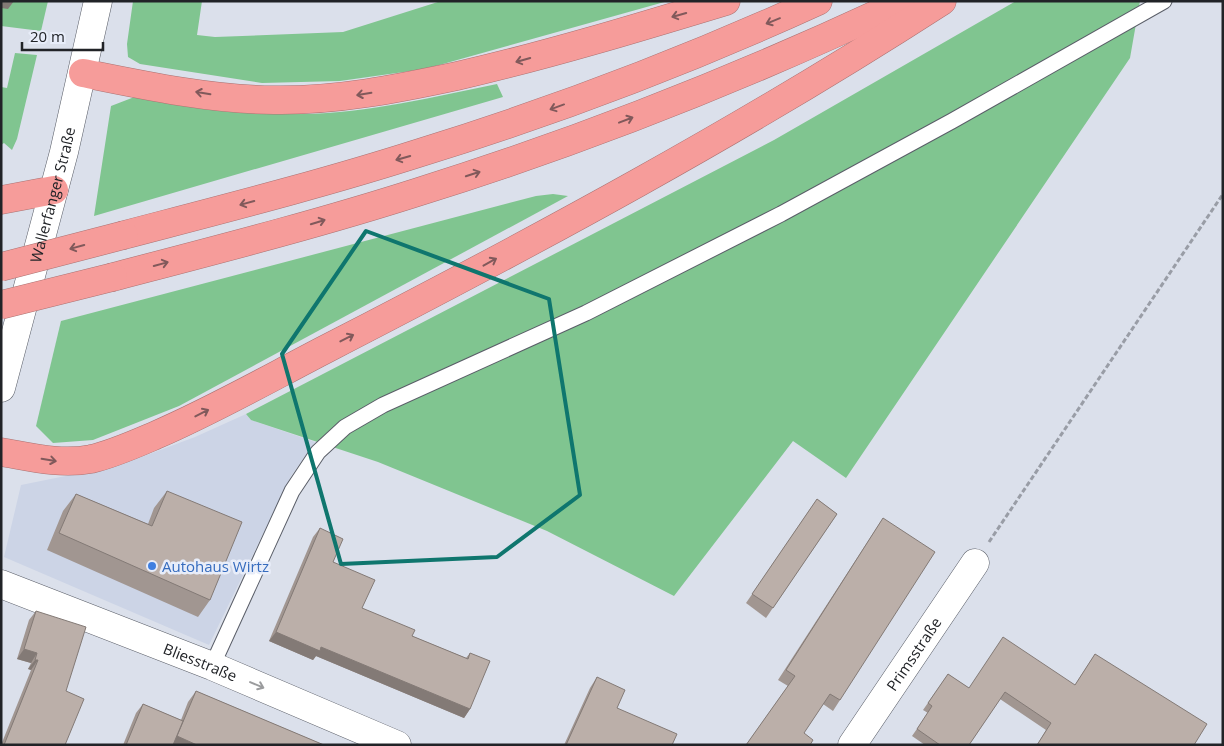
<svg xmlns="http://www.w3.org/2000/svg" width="1224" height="746" viewBox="0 0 1224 746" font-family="'Open Sans',sans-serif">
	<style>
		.built { fill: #ccd4e6 }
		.green { fill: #80c590 }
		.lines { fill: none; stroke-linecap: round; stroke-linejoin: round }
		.service-casing { stroke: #5a5e68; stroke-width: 17 }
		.minor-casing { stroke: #5a5e68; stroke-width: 29 }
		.secondary-casing { stroke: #5a5e68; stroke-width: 29 }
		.motorway-casing { stroke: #ab7272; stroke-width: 29 }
		.path { stroke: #999da6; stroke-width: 3; stroke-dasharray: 5 2.5; stroke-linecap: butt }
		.service { stroke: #fff; stroke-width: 15 }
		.minor { stroke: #fff; stroke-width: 28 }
		.secondary { stroke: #fff; stroke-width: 28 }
		.motorway { stroke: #f69c9a; stroke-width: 28 }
		.motorway-bridge-casing { stroke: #ab7272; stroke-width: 29; stroke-linecap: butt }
		.motorway-bridge { stroke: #f69c9a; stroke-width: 28 }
		.wall { fill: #a19691 }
		.shaded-wall { fill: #837a76 }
		.building { fill: #bbafa9; stroke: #837a76 }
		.oneway { stroke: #81595b }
		.oneway2 { stroke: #9b9c9e }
		.marked { fill: none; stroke: #0f766e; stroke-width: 4; stroke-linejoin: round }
		.shop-dot { fill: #3f7fe0; stroke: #e8edf9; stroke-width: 2 }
		.labels { text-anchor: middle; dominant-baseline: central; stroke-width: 5; stroke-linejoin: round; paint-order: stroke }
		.street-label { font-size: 15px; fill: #212327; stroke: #e8edf9 }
		.shop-label { font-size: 15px; fill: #366cbe; stroke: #e8edf9; text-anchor: start }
	</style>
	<rect width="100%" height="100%" fill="#dbe0eb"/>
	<path class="built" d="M246 414 251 420 315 442 291 476 209 645 4 557 21 485 120 465 195 437Z"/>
	<g class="green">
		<path d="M1 1H48L41 31 1 26Z"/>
		<path d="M133 1H202L197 35 215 37 343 32 441 1H668L425 69 340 81 262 83 140 64 128 57 127 44Z"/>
		<path d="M1016 1H1140L1130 58 846 478 793 441 674 596 547 531 378 462 251 420 246 414 774 140Z"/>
		<path d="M15 53 37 55 17 139 12 150 4 143 1 145V87L7 88Z"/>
		<path d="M497 84 503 97 94 216 111 106 137 96C191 104 247 115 303 114 368 113 433 97 497 84Z"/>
		<path d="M553 194 568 196 179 406 93 440 53 443 36 426 61 321 536 196Z"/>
	</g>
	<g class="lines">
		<g class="service-casing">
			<path id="service" d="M212 666 292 491 318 452 345 427 383 405 586 313 781 214 952 121 1164 1"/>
		</g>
		<g class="minor-casing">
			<g id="minor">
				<path id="s1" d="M1 584 212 666 397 745"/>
				<path id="s2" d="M852 745 975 563"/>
			</g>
		</g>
		<g class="secondary-casing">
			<g id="secondary">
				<path id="s3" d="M1 388 64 152 98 1"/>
			</g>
		</g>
		<g class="motorway-casing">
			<g id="motorway">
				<path d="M83 73C142 85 213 100 274 100 336 101 396 89 457 76 548 55 637 28 726 1"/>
				<path d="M1 200 54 190"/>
				<path d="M124 235C223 209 322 184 419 153 555 111 689 60 818 1"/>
				<path d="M113 277C216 250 318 224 418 192 585 140 748 75 905 1"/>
				<path d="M1 452C30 457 61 465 91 459 113 454 135 444 156 435 214 410 270 378 326 349 536 241 744 129 942 1"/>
			</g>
		</g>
		<path class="path" d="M989 542 1223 194"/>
		<use href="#service" class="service"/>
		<use href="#minor" class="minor"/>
		<use href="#secondary" class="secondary"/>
		<use href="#motorway" class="motorway"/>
		<g class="motorway-bridge-casing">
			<g id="motorway-bridge">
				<path d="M1 267 124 235"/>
				<path d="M1 305 113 277"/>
			</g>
		</g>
		<use href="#motorway-bridge" class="motorway-bridge"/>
	</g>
	<g class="wall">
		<path d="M167 491 210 600 198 617 47 550 63 511 76 494 148 524 154 508Z"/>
		<path d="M817 499 837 514 766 618 746 603Z"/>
		<path d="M883 518 840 700 833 711 823 704 746 745 788 686 778 680Z"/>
		<path d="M320 528 333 562 362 608 412 636 466 658 470 653V709L464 718 316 656 313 660 269 641 313 537Z"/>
		<path d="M36 611 66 691 65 745H1L31 670 28 669 31 663 17 659 29 620Z"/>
		<path d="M1095 654 1194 745H1037L1046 730 1000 699 969 745H925L912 736 928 713 923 710 948 674 969 688 1075 685Z"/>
		<path d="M597 677 617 708 672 745H564L590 688Z"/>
		<path d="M196 691 324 745H123L136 713 143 704 181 720 188 702Z"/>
	</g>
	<g class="shaded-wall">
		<path d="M1 1H14L8 9 1 8Z"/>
		<path d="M276 632 321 647 470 709 464 718 316 656 313 660 269 641Z"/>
		<path d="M24 649 37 653 31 663 17 659Z"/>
		<path d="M35 660H38L31 670 28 669Z"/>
		<path d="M177 736 197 745H171Z"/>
	</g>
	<g class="building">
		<path d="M167 491 242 522 210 600 59 533 76 494 152 526Z"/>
		<path d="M817 499 837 514 773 608 752 594Z"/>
		<path d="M883 518 935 552 840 700 830 694 804 733 813 740 810 745H746L795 676 786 670Z"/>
		<path d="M320 528 343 539 333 562 375 580 362 608 415 630 412 636 468 659 470 653 490 661 470 709 321 647 320 651 276 632Z"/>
		<path d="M36 611 86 627 66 691 84 699 65 745H4L38 660H35L37 653 24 649Z"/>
		<path d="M1003 637 1075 685 1095 654 1207 724 1194 745H1037L1051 723 1005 692 969 745H940L917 729 932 706 928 703 948 674 969 688Z"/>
		<path d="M597 677 625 690 617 708 677 734 672 745H566Z"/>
		<path d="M196 691 324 745H197L177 736Z"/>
		<path d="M143 704 183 721 173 745H126Z"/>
	</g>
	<defs><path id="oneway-shaft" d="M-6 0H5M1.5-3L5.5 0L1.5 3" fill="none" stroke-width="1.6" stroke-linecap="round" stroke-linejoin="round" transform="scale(1.25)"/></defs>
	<g class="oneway">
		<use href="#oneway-shaft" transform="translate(679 15) rotate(164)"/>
		<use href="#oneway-shaft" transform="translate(773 21) rotate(158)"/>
		<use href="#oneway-shaft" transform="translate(523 60) rotate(164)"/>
		<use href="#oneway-shaft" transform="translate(203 93) rotate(-171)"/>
		<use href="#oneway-shaft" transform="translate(364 94) rotate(171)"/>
		<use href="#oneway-shaft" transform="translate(557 107) rotate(160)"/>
		<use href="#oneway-shaft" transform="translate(626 120) rotate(-21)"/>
		<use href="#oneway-shaft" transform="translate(403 158) rotate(164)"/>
		<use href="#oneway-shaft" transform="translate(473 174) rotate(-18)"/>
		<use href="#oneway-shaft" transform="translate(247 203) rotate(165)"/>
		<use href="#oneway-shaft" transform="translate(318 222) rotate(-17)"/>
		<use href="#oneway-shaft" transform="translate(77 247) rotate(165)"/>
		<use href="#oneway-shaft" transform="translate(490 262) rotate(-29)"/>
		<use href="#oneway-shaft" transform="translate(161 264) rotate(-15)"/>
		<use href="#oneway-shaft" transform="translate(347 338) rotate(-27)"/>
		<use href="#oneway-shaft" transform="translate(202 413) rotate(-27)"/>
		<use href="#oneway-shaft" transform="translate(49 460) rotate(9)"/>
	</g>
	<use class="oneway2" href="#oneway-shaft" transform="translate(257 685) rotate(23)"/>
	<path class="marked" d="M366 231 549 299 580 495 497 557 341 564 282 354Z"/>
	<circle class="shop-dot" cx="152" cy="566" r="5"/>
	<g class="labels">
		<g class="street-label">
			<text stroke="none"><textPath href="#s3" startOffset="200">Wallerfanger Straße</textPath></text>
			<text stroke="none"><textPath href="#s2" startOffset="110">Primsstraße</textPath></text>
			<text stroke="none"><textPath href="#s1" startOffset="214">Bliesstraße</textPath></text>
		</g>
		<g class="shop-label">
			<text x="162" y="566">Autohaus Wirtz</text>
		</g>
	</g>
	<rect width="1224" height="746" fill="none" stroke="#212327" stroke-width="5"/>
	<path d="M22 42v8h81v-8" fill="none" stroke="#212327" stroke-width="2.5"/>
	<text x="30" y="42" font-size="15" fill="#212327" stroke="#e8edf9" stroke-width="4" paint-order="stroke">20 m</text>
</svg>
